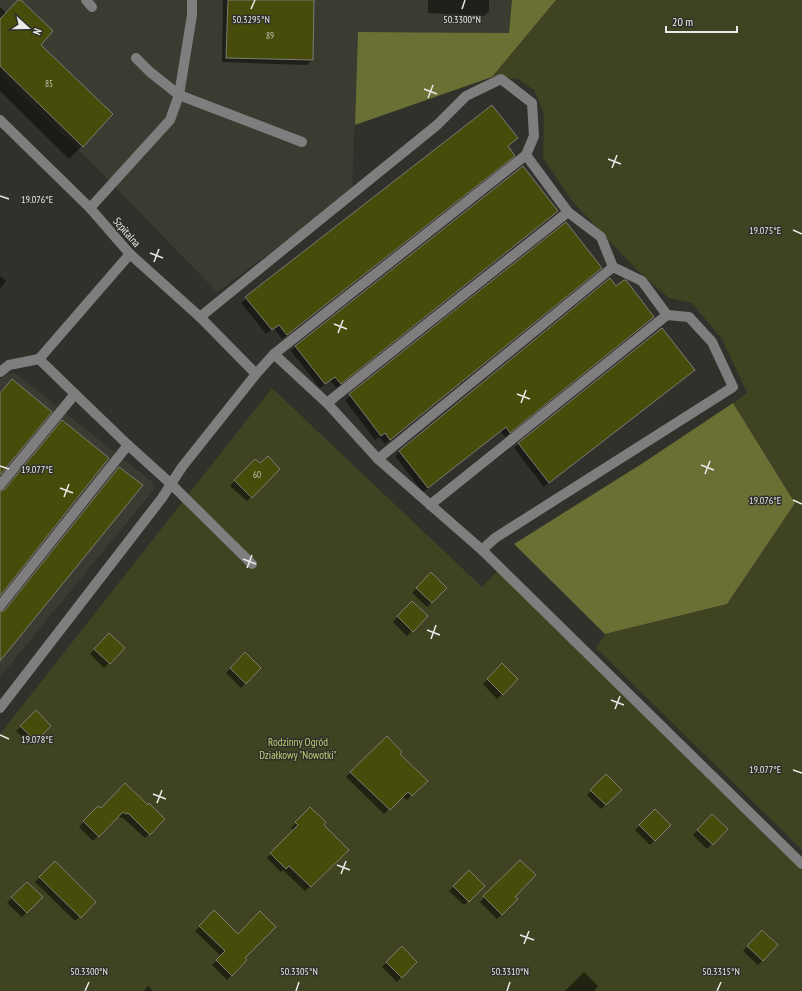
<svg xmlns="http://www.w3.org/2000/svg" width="802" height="991" viewBox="0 0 802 991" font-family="'PT Sans Narrow',sans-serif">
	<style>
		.built { fill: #3a3c31 }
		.green { fill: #3f4322 }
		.forest { fill: #6a7034 }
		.shadow { fill: #0007 }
		.building { fill: #474c0b; stroke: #7b7c76 }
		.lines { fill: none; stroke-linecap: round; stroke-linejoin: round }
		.minor { stroke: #7f7d7e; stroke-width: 10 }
		.ticks { fill: none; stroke: #e9eae7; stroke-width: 1.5 }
		.labels { text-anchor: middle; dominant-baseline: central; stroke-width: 3; stroke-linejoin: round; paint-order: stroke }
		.number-label { font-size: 9px; fill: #c0c2b0 }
		.street-label { font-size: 11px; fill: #e9eae7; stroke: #31312c }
		.park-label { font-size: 11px; fill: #c1cb72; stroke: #31312c }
		.ticks-label { font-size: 10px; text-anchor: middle; fill: #e9eae7; stroke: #31312c; stroke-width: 3; stroke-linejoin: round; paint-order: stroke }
	</style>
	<rect width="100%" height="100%" fill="#31312c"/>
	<g class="built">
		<path d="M0 0H512L509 33 358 32 352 192 217 292 86 157 0 76Z"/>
		<path d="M5 373 16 374 152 482 155 488 0 677V380Z"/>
	</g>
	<g class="green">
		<path d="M556 0H802V850L596 648 605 634 727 604 795 502 733 403 747 393 722 339 692 303 669 298 637 270 572 201 543 158 544 114 534 90 518 79 492 77Z"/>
		<path d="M272 388 482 587 503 565 802 869V991H0V734Z"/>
	</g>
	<g class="forest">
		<path d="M512 0H556L492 77 355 125 358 32 509 33Z"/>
		<path d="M733 403 795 503 727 604 605 634 514 544 643 463Z"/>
	</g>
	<g class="shadow">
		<path d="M223 0H313L312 60 307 65 222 62Z"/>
		<path d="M428 0H489V11L484 16 428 13Z"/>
		<path d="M0 7 40 45 82 146 69 159 0 91Z"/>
		<path d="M492 107 517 138 508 147 509 160 282 339 274 328 266 334 241 303Z"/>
		<path d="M557 211 336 388 330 380 320 388 291 351 296 346Z"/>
		<path d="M566 223 596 272 385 444 379 437 375 440 345 400Z"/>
		<path d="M0 276 6 281 0 289Z"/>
		<path d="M609 280 648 322 505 437 501 431 423 492 395 456Z"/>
		<path d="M661 329 689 374 544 487 514 448Z"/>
		<path d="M255 460 260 465 279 469 247 501 230 486Z"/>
		<path d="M431 573 446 588 427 607 412 593Z"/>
		<path d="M412 602 426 616 407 636 393 622Z"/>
		<path d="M109 634 124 648 104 668 90 654Z"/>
		<path d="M245 654 260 668 241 688 226 673Z"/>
		<path d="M502 665 517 679 497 699 483 684Z"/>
		<path d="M36 712 50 726 31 745 16 731Z"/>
		<path d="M386 737 399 754 426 781 407 800 402 796 384 814 346 777Z"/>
		<path d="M606 775 620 790 601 809 587 795Z"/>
		<path d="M98 807 101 810 148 807 164 819 145 838 122 817 120 818 118 816 93 841 79 827Z"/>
		<path d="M310 808 323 825 348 850 305 891 283 870 281 872 267 858 294 830 291 828Z"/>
		<path d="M655 811 669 825 650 845 635 830Z"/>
		<path d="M712 815 727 829 707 849 693 835Z"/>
		<path d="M520 861 514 897 516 899 497 919 480 902Z"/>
		<path d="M55 863 95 902 75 921 35 882Z"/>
		<path d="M469 872 483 886 464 905 449 891Z"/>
		<path d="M27 883 41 897 22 917 7 903Z"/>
		<path d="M214 912 246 960 227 980 212 965 221 956 195 931Z"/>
		<path d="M762 931 777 945 758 965 743 951Z"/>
		<path d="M402 948 416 962 397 982 382 967Z"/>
		<path d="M584 972 598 986 594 991H565Z"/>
		<path d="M148 986 153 991H144Z"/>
	</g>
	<g class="building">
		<path d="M18 0H21L53 31 41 45 113 114 83 147 0 66V19Z"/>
		<path d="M228 0H314L313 60 226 58Z"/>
		<path d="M492 105 518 138 508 146 515 156 287 335 279 325 272 330 245 297Z"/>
		<path d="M523 166 558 211 341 384 335 377 325 384 295 346Z"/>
		<path d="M566 222 602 268 390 440 385 433 381 436 349 394Z"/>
		<path d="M610 278 616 286 624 280H626L654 317 510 433 506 427 428 488 399 451Z"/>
		<path d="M662 328 695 370 549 483 518 443Z"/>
		<path d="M12 379 52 412 0 475V393Z"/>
		<path d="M62 420 109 458 0 596V491L5 489Z"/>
		<path d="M268 456 280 469 252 498 234 480 255 459 260 463Z"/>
		<path d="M119 467 143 485 0 661V612L5 610Z"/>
		<path d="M431 572 447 588 432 603 416 588Z"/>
		<path d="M412 601 428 616 413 632 397 616Z"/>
		<path d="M109 633 125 648 110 664 94 649Z"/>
		<path d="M245 652 261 668 246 684 230 668Z"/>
		<path d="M502 663 518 679 503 695 487 679Z"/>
		<path d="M36 710 51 726 36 741 20 726Z"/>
		<path d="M387 736 402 752 400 754 428 781 412 796 408 792 390 810 350 772Z"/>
		<path d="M606 774 622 790 606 805 590 790Z"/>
		<path d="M125 783 148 805 149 803 165 819 150 835 128 813 126 814 123 812 99 837 83 821 98 806 101 808Z"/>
		<path d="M310 807 326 822 324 825 349 850 311 887 289 866 286 869 270 853 298 825 295 822Z"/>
		<path d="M655 809 671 825 655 841 639 825Z"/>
		<path d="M712 814 728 829 713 845 697 830Z"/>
		<path d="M520 860 536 875 515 897 518 899 502 915 483 896Z"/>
		<path d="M55 861 96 902 81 918 39 877Z"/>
		<path d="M469 870 485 886 469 902 453 886Z"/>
		<path d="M27 882 43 897 27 913 11 897Z"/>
		<path d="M214 910 238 934 260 911 276 927 245 958 247 960 232 976 216 960 225 951 199 926Z"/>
		<path d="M762 930 778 945 763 961 747 946Z"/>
		<path d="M402 946 417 962 402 978 386 962Z"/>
	</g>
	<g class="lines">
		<g class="minor">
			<path d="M86 0 92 7"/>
			<path d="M192 0V15L179 95 302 142"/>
			<path d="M0 120 90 208 130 254 200 317 256 374"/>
			<path d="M90 208 170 120 179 95 150 72 136 58"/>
			<path d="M200 317 437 125 466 96 501 79 532 103 534 136 526 155 568 212 601 237 613 267 642 281 667 315 689 317 712 342 733 387 495 538 482 550"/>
			<path d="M274 354 526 155"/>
			<path d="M39 359 130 254"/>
			<path d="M0 372 9 365 39 359 75 394"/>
			<path d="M327 403 568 212"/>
			<path d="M378 459 613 267"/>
			<path d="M0 485 75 394 128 445"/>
			<path d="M430 505 667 315"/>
			<path d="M0 606 128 445 170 483 252 564"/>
			<path d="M0 708 162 498 182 467 256 374 274 354 327 403 378 459 482 550 802 864"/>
		</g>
	</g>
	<path class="ticks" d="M251 9 255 0M462 9 465 0M424 89 437 94M428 98 433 85M608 159 621 164M612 168 617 155M0 196 9 199M793 230 802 234M150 253 163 258M154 262 159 249M334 324 347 329M338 333 343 320M517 394 530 399M521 403 526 390M701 465 714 470M0 466 9 469M705 474 710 461M60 488 73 493M64 497 69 484M793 500 802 504M243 559 256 564M247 568 252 555M427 630 440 635M431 639 436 625M611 700 624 705M615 709 620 696M0 735 9 739M793 770 802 773M153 794 166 799M157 803 162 790M337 865 350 870M341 874 346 861M520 935 534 940M524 944 529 931M85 991 89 982M296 991 299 982M507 991 510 982M717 991 721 982"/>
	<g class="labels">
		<g class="number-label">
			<text x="270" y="35">89</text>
			<text x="49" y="83">85</text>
			<text x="257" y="474">60</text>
		</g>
		<g class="street-label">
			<text transform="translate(127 232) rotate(49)">Szpitalna</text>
		</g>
		<g class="park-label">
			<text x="298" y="742">Rodzinny Ogród<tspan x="298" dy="13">Działkowy "Nowotki"</tspan></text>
		</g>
	</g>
	<g class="ticks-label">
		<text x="251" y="23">50.3295°N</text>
		<text x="462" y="23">50.3300°N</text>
		<text x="37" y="203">19.076°E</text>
		<text x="765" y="234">19.075°E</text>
		<text x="37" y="473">19.077°E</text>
		<text x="765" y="504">19.076°E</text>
		<text x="37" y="743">19.078°E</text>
		<text x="765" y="773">19.077°E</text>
		<text x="89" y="975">50.3300°N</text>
		<text x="299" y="975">50.3305°N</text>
		<text x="510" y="975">50.3310°N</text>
		<text x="721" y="975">50.3315°N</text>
	</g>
	<g transform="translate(28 28) rotate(111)" stroke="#31312c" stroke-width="3" paint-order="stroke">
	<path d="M0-3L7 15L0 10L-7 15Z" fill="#e9eae7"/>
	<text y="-6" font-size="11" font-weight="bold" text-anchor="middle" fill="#e9eae7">N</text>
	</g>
	<path d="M666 26v6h71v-6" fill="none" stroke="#e9eae7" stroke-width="2"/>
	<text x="672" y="26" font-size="12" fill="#e9eae7" stroke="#31312c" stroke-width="3" paint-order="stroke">20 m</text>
</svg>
